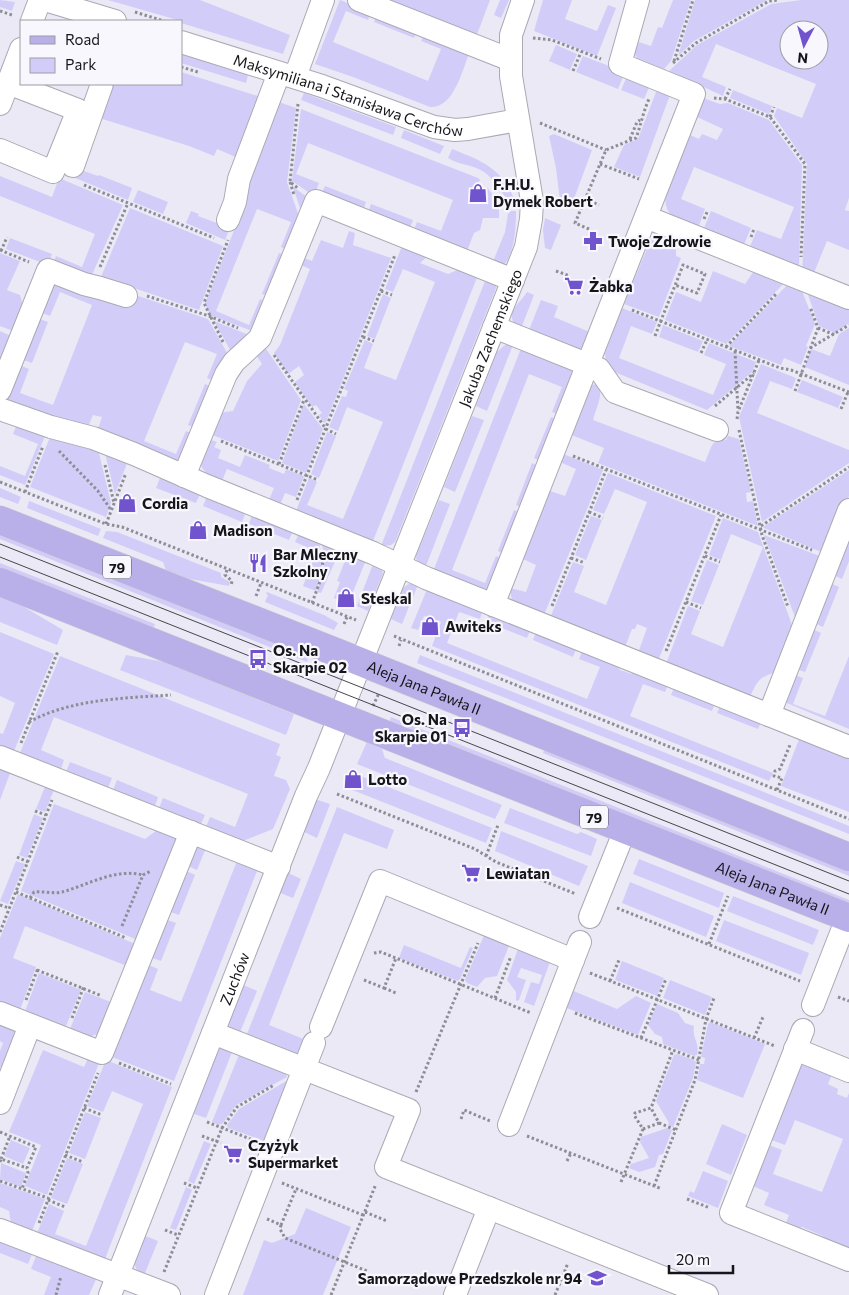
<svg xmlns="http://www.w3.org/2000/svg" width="849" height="1295" viewBox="0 0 849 1295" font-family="Commissioner,sans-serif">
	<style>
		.green { fill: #d2cdf8; fill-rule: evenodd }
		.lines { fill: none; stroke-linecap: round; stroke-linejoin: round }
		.minor-casing { stroke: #aaa9b4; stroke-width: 24 }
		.major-casing { stroke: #ccc; stroke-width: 29 }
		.path { stroke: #8e8d96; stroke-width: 3; stroke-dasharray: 2.5 2.5; stroke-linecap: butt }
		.minor { stroke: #fff; stroke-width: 22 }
		.major { stroke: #b9afe9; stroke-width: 28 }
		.tram { stroke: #47464c; stroke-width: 1 }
		.labels { text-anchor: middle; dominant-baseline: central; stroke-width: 4.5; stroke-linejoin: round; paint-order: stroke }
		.shield { fill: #f8f7fe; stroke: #5a595e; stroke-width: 1 }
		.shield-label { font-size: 14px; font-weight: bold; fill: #161519 }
		.street-label { font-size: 15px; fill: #161519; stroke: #f8f7fe }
		.poi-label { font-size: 15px; font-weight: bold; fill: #161519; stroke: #f8f7fe; text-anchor: start }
	</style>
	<rect width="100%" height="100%" fill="#eae9f5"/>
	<g class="green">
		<path d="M0 0 15 2 12 11 0 7Z"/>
		<path d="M108 0H200L290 35 283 54 181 23V21Z"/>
		<path d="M340 0 371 12 368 20 346 11 333 42 428 81 441 49 421 41 425 33 470 51C463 68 454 109 430 107L353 77 315 64Z"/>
		<path d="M382 0H490L476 37Z"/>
		<path d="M500 0H509L501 18 494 15Z"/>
		<path d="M543 0H572L565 19 597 31 608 5 616 8 597 56 534 31Z"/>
		<path d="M673 0H691L671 61 664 69 637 58 634 53 639 42 651 46 658 27 662 28Z"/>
		<path d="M695 0H767L694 41 678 56Z"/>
		<path d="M801 0H849V198L845 210 849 211V250L827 241 811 280 802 276 807 164 774 116 777 108 802 118 816 84 716 44 702 77 726 87 723 96 669 71 697 45 771 4ZM789 30H819V60H789Z"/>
		<path d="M377 14 417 30 414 38 374 22Z"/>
		<path d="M556 45 577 54 570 70 549 61Z"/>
		<path d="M181 54 248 75 246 83 181 63Z"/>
		<path d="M583 56 625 72 618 89 576 72Z"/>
		<path d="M181 72 261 97 238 158 217 149 214 156 189 146 96 117 108 84H181Z"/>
		<path d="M628 74 651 83 644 99 621 90Z"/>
		<path d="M658 87 671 92 640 177 614 167 624 145 638 139Z"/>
		<path d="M733 90 772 106 769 114 730 98Z"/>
		<path d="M304 93 396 127 393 135 301 100Z"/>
		<path d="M703 98 720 104 728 103 769 120 802 165 799 266 784 259 782 265 748 251 757 230 781 239 794 207 694 167 681 199 705 209 697 231C680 221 662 217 666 194L688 134 699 139 702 134 717 140 723 129 695 116Z"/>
		<path d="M276 101 296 108 287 182 301 222 289 251 281 247 291 222 257 209 216 311 249 325 260 299 269 303 257 333 210 315 205 304 248 195 245 183Z"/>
		<path d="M301 109 478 178 480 180 479 182H476L471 198 483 201 487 187 499 203V218H483L480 230 474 233 465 256 412 235 417 222 441 231 453 200 308 143 296 174 319 183 314 196 292 181Z"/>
		<path d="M404 130 444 146 440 154 401 138Z"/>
		<path d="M554 134 592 150 572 204 560 201 556 168 549 136Z"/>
		<path d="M452 149C480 160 502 168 514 199L508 200C500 191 494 179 484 172 473 164 458 165 448 158Z"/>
		<path d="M81 170 98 176 99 175 132 188 128 200 61 172Z"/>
		<path d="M0 176 52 197 59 178 123 205 91 277 53 264 56 256 82 267 95 234 0 196Z"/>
		<path d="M325 186 366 202 362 214 320 198Z"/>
		<path d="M293 187 310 199 303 217Z"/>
		<path d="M138 190 168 202 163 214 133 202Z"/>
		<path d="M371 204 413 220 408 233 367 216Z"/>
		<path d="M130 208 223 246 199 310 101 277Z"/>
		<path d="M191 211 199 214 198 216 230 228 225 240 186 223Z"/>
		<path d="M511 211H516C516 227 515 251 504 265L492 264 505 232 508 214Z"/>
		<path d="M711 211 751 228 742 249 702 233Z"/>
		<path d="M545 218 561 225 551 250 545 248 543 230Z"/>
		<path d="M349 231 355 233 353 245 391 258 326 422 324 423 319 415 322 413 316 405 312 407 295 382 304 375 299 366 288 374 274 353 280 345 310 269 296 263 299 256 312 261 321 240 343 248Z"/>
		<path d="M661 233 676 237V256L681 258 659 317 624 304 651 239Z"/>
		<path d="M10 238 52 254 48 265 6 249Z"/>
		<path d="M402 246 428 256 420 263 448 274 460 269 478 275 373 541 296 511 309 478 317 482 307 505 343 519 383 422 347 407 338 431 329 427 342 396 346 397 348 391 344 389 365 340 373 344 364 368 396 380 435 282 403 269 393 292 385 289Z"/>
		<path d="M0 253 20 261 7 290 20 295 23 306 13 331 0 326Z"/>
		<path d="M279 253 287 256 271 297 262 294Z"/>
		<path d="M756 268 787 280 726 344 665 320 676 292 701 302 713 271 745 284Z"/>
		<path d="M487 276 496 284V288L395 542 391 545 381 546Z"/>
		<path d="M790 282 800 286 815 324 806 346 808 347 801 365 784 358 781 365 729 346Z"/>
		<path d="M59 283 130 307 135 295 208 319 230 358 217 383 207 378 217 354 185 342 144 441 176 454 186 431 196 435 188 454 178 461 97 432 102 417 93 415 87 429 8 403 7 399 17 364 29 369 20 393 53 405 92 305 60 292 50 316 37 311 47 286Z"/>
		<path d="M806 289 849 307V323L835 333 819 326Z"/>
		<path d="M527 292 534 295 520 331C502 312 518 307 527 292Z"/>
		<path d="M383 294 391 298 375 339 367 336Z"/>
		<path d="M541 300 558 306 554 317 592 333 585 348 578 350 529 330Z"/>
		<path d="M622 308 657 322 652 334 631 326 619 358 713 395 726 364 704 355 709 343 756 362 752 372 707 410 612 371 606 363 605 353Z"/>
		<path d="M34 317 48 322 32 363 18 358Z"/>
		<path d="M214 321 254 337 233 355Z"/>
		<path d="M663 325 703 341 698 352 659 337Z"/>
		<path d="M849 328V385L805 367 811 349 830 356 839 334Z"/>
		<path d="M0 331 11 336 0 365Z"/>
		<path d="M262 343 301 400 278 461 210 434 219 413 233 411 247 381 262 364 254 352Z"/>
		<path d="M505 345H513L487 411 476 406 497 352Z"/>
		<path d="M522 346 574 371 563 416 552 412 562 387 529 374 452 570 485 583 496 556 505 560 487 591 486 589 482 590 432 574Z"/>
		<path d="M761 364 796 378 792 389 770 381 757 413 849 450V463L762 522 739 417Z"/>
		<path d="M802 380 843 397 838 408 797 392Z"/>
		<path d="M205 384 215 388 198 429 188 425Z"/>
		<path d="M599 384C603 397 596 408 593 420L705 462 712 445 719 438 726 440 728 436 739 439 751 492 746 493 747 502 753 501 758 526 598 463 604 448 569 434 591 385Z"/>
		<path d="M304 404 323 429 306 473 282 463Z"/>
		<path d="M472 416 484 420 455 492 444 487Z"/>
		<path d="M551 417 561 421 544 463 534 458Z"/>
		<path d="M17 424 47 431 25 485 0 475V466L25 476 38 444 13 434Z"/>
		<path d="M52 432 97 445 111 503 106 517 30 487Z"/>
		<path d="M327 432 336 436 319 478 311 474Z"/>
		<path d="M208 439 217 442 214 447 221 450 218 458 240 467 245 455 270 465 269 468 284 474 286 469 304 476 296 497 285 493 280 505 269 500 274 488 227 469 222 481C212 477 203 474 200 462Z"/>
		<path d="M103 445 130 456 115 494Z"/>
		<path d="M561 453 603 470 544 615 512 602 510 588 526 592 536 565 523 559 546 492 550 491 565 496 576 469 562 463 559 458Z"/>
		<path d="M532 463 542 468 526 509 516 505Z"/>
		<path d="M849 470V496L826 554 764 528 763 527Z"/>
		<path d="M608 473 716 516 658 661 638 653 647 628 637 624 635 629H632L625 647 550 618 573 562 584 566 574 592 606 605 647 502 615 489 604 514 593 510Z"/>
		<path d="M160 478 200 494 196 503 156 488Z"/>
		<path d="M0 488 21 497 18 504 0 497Z"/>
		<path d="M207 496 246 512 242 522 203 506Z"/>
		<path d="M439 500 450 504 424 571 417 564 416 556Z"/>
		<path d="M29 501 101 529 98 536 27 508Z"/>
		<path d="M514 510 523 514 507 555 498 551Z"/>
		<path d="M252 515 293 531 289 540 249 524Z"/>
		<path d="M591 516 602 520 586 560 575 555Z"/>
		<path d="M723 518 758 532 795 633 780 670C760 678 759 677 750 697L666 664 688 606 700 611 691 634 723 647 763 547 731 534 721 560 709 555Z"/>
		<path d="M106 531 117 532 221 573V577L230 582 229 586 179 577 166 571 163 562 103 538Z"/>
		<path d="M0 533 310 653 307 662 0 539Z"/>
		<path d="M299 533 319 541C322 563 325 570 316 591L303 586 316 551 295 542Z"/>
		<path d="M764 535 825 558 798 625Z"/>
		<path d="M849 537V561L842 579 831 574Z"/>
		<path d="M322 542 340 550 321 593 317 592 324 571V558Z"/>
		<path d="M348 553 366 560 353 592 343 588 338 600 334 598 340 582 337 581Z"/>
		<path d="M707 560 719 565 703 605 691 601Z"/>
		<path d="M0 563 155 624 152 631 0 569Z"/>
		<path d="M373 564 381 569 383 573 368 611 357 606Z"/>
		<path d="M413 582H419L402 624 391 619 403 588 407 585Z"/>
		<path d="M828 582 839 587 823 627 812 622Z"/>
		<path d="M428 587 483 609 480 619 459 612 447 643 587 699 600 667 579 659 583 649 618 667 620 670 632 674 633 670 669 683 665 692 643 684 630 716 773 773 769 781 432 646 441 622 424 616 418 630 411 628Z"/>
		<path d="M267 592 324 615 338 623 334 630 265 602 268 595 266 594Z"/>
		<path d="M0 597 19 604 63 630 57 645 0 622Z"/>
		<path d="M490 612 531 628 527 638 486 622Z"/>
		<path d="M810 628 821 633 805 672 794 668Z"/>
		<path d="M537 630 577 647 573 657 533 640Z"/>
		<path d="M0 632 54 654 14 751 0 745V733L3 734 15 703 0 696Z"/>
		<path d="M126 655 164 662 294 714 286 735 120 670Z"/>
		<path d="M420 655 849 826V834L417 663Z"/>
		<path d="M60 656 280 744 276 755 281 757 274 776 286 780 290 789 273 829 243 841 206 827 210 817 235 827 248 794 54 717 41 750 64 760 61 769 20 753Z"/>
		<path d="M849 656V729L782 701 792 674 803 678 793 704 825 716Z"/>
		<path d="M675 685 716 701 712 711 671 695Z"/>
		<path d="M721 704 762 720 758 729 717 713Z"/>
		<path d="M391 717 849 900V906L388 725Z"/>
		<path d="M801 734 849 752V812L781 786Z"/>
		<path d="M367 742 382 749 385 758 502 805 495 819 357 764Z"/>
		<path d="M545 748 849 870V876L543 753Z"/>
		<path d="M70 762 112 778 108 788 66 772Z"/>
		<path d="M0 766 12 768 0 800Z"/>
		<path d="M353 773 492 828 486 843 350 789 351 786 354 787 358 776Z"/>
		<path d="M117 780 158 797 155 806 113 790Z"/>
		<path d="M47 782 56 785 45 812 36 809Z"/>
		<path d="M163 798 205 815 201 824 159 808Z"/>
		<path d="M315 799 330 804 317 838 302 831Z"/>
		<path d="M54 804 145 839 160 828 177 836 140 941 21 891Z"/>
		<path d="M337 807 394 830 387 849 344 833 269 1025 311 1042 299 1054 293 1056 245 1039Z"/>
		<path d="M510 808 577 834 581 832 597 839 591 856 504 823Z"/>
		<path d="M34 814 43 818 27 858 19 855Z"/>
		<path d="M501 831 588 866 579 886 495 851Z"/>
		<path d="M199 845H205L259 866 174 1081 112 1057 140 990 135 987 144 963 158 969 150 990 181 1002 237 861 206 848 197 870 183 864 190 850Z"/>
		<path d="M639 859 724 893 719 908 633 874Z"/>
		<path d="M16 861 25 864 8 904 0 901Z"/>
		<path d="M182 869 195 875 179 915 165 910Z"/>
		<path d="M286 872 301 879 293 898 278 892Z"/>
		<path d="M630 882 714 916 706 937 622 903Z"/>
		<path d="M18 894 140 946 127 966 25 926 13 958 36 967 18 1015 0 1008V938Z"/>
		<path d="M733 896 819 930 813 945 727 911Z"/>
		<path d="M162 918 176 923 161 961 147 956Z"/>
		<path d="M724 920 809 953 801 975 716 941Z"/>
		<path d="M485 933 510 943 497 976 485 978 477 987 467 983 465 980Z"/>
		<path d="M404 945 461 968 470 947 473 948 460 979 458 981 399 958Z"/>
		<path d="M519 946 551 959 534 1006 524 1002 531 982 539 984 542 975 521 968 517 977 526 980 519 1000 516 1001V992L507 980Z"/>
		<path d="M622 961 664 978 657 996 615 980Z"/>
		<path d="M39 973 81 990 63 1033 23 1017Z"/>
		<path d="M670 980 712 997 705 1015 663 998Z"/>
		<path d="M241 984 257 991 238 1037 231 1031 228 1022Z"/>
		<path d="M571 990 617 1009 636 996 651 1003 638 1035 564 1007Z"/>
		<path d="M85 992 116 1004 100 1033 88 1037 68 1034Z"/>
		<path d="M657 1004 678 1013 685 1023 694 1026C692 1040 700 1042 697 1055L694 1056 663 1044 662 1037 655 1034 648 1025Z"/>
		<path d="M0 1018 16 1029 7 1070 0 1067V1051L3 1043 0 1041Z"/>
		<path d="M710 1022 765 1044 743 1098 697 1080 700 1064H704L705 1058 701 1057 708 1024Z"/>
		<path d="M234 1047 206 1118 191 1113 218 1050 221 1048Z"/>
		<path d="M43 1050 84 1067 90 1054 101 1058 47 1195 25 1186 41 1145 9 1132Z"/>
		<path d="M240 1052 285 1073 287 1077 236 1105 223 1123 219 1125 212 1122Z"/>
		<path d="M677 1054 694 1060 696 1062 693 1078 673 1127 668 1125 669 1123 656 1101 674 1055Z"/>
		<path d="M798 1058 833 1072 828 1084 838 1089 837 1094 847 1098 849 1093V1255L828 1247 823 1236 802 1227 791 1232 786 1223 789 1215 764 1205 769 1193 748 1184 764 1143 782 1150 773 1174 822 1192 843 1139 795 1120 785 1145 766 1138Z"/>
		<path d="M106 1060 172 1087 103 1264 35 1238 49 1204 64 1211 55 1234 86 1246 143 1104 112 1091 103 1112 87 1106Z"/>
		<path d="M288 1080 267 1142 228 1128 227 1125 239 1109Z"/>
		<path d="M85 1112 101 1118 85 1159 69 1153Z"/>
		<path d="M722 1124 747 1135 731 1175 706 1164Z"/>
		<path d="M667 1128 672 1130 663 1154 659 1155 655 1167 639 1172 629 1168 631 1164 649 1158 640 1142 641 1137Z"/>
		<path d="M11 1140 30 1148 23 1164 4 1156Z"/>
		<path d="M204 1141 211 1144 194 1184 188 1181Z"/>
		<path d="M67 1158 83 1164 67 1204 51 1198Z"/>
		<path d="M1 1163 26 1173 21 1187 0 1179Z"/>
		<path d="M703 1171 728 1181 718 1208 688 1196 690 1191 694 1193Z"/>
		<path d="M0 1183 45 1199 30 1236 12 1229 9 1211 0 1207Z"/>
		<path d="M186 1187 192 1190 176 1230 170 1228Z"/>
		<path d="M306 1208 351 1227 323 1295H243L264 1240 272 1243 295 1234Z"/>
		<path d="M0 1235 34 1249 28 1264 0 1253Z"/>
		<path d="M143 1235 158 1241 143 1278C128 1264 137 1253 143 1235Z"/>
		<path d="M38 1251 98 1275 89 1295H44L51 1277 31 1269Z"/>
	</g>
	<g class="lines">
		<g class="minor-casing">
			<g id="minor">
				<path d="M45 0 115 21"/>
				<path d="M359 0 511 60"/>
				<path d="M32 21 40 0"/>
				<path id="s1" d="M181 42 322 86 434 127 455 130 468 129 518 120"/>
				<path d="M295 77 323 0"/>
				<path d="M0 104 21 49"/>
				<path d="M0 150 53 172 78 110 8 83"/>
				<path d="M73 166 102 84"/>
				<path d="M646 217 849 298"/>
				<path d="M228 220 235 202 239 179 279 73"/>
				<path d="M494 327 599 369 615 392 717 430"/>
				<path d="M0 390 48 270 84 284 100 288 126 296"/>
				<path d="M0 409 51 427 93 438 134 454 207 486 373 553 426 578 849 747"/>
				<path d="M184 476 226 374 234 362 260 338 316 201 513 280"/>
				<path d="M493 605 694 94 620 64 638 0"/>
				<path d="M769 715 849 510"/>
				<path d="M0 757 279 867"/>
				<path d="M590 917 625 830"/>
				<path d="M813 1005 847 918"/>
				<path d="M0 1013 102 1053 191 832"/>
				<path d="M321 1027 380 881 573 960"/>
				<path d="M803 1030 731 1213 849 1260"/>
				<path d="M213 1033 409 1110 386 1167 707 1295"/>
				<path d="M795 1049 849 1071"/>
				<path d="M0 1103 30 1025"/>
				<path d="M509 1125 580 942"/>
				<path d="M0 1230 169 1295"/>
				<path id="s2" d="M110 1295 306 796 319 768 526 247 531 219 532 201 511 76V35L523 0"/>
				<path d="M216 1295 314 1043"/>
				<path d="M455 1295 489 1208"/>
			</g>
		</g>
		<g class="major-casing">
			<g id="major">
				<path id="s3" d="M0 520 361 662 849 857"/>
				<path id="s4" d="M0 582 849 918"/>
			</g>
		</g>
		<g class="path">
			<path d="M0 11 12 15"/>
			<path d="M135 12 164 21"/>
			<path d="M533 38 552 40 601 59"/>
			<path d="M674 61 693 0"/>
			<path d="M673 63 696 43 769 1 779 0"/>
			<path d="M181 67 198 72"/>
			<path d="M573 71 581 52"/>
			<path d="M714 98 725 99 770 117 805 164 801 257"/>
			<path d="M725 99 730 89"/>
			<path d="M298 104 290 182 299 189"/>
			<path d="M770 117 774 107"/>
			<path d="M540 123 606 150"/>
			<path d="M630 139 637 122 640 120"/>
			<path d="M600 164 639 179"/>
			<path d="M290 182 294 195"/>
			<path d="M84 185 214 238"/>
			<path d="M585 199 599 205"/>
			<path d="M704 219 708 210"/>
			<path d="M589 229 575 223 606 150 636 138C641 125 643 112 649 99"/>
			<path d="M751 237 754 229"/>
			<path d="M0 250 29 262"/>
			<path d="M1 251 7 237"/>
			<path d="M100 267 128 203"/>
			<path d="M556 271 570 276"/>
			<path d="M381 291 392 295"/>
			<path d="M147 296 209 316 238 328"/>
			<path d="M632 310 780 368 791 370 849 392"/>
			<path d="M818 328 835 335"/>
			<path d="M655 336C664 312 674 289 683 265L705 274 697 293 675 285"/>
			<path d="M363 337 374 341"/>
			<path d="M223 342 204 303 228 240"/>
			<path d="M726 347 777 293"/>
			<path d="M810 348 849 325"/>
			<path d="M735 351 738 411"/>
			<path d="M701 353 707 340"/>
			<path d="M274 355 326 429 336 434"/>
			<path d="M795 391 818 328 810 307"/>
			<path d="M715 406 754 373"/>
			<path d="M841 409 848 392"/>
			<path d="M737 419 738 412 759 360"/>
			<path d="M739 430 762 535 788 607"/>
			<path d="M221 441 318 480"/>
			<path d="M59 451 98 491 111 510"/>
			<path d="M573 456 812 550"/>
			<path d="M279 464 304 400"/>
			<path d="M105 465 114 503"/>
			<path d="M0 482 106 524 122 527 356 620"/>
			<path d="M25 492 43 446"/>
			<path d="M297 500 395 255"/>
			<path d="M589 512 603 518"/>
			<path d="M106 524 126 473"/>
			<path d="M761 526 849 467"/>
			<path d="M705 556 720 562"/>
			<path d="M571 558 585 563"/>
			<path d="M227 570 225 575 232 581 231 586"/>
			<path d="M256 596 261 583"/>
			<path d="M686 602 701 608"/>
			<path d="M312 603 322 576 323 555"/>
			<path d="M552 606 606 470"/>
			<path d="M344 624 347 617"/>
			<path d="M394 636 849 819"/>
			<path d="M399 646 401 640"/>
			<path d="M666 651 721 515"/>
			<path d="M373 706 379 693"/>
			<path d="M29 722C71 699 124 698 171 695"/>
			<path d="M21 743 58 651"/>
			<path d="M777 790 782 778 774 776 775 771 780 769 790 745"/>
			<path d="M337 794 475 849 496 862 576 894"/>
			<path d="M35 811 46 815"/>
			<path d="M486 856 498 825"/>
			<path d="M17 857 28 862"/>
			<path d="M16 892 126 938"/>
			<path d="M30 898 34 892C44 891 53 894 62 892 88 885 115 868 143 875"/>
			<path d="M0 905 9 908"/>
			<path d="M617 908 800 981"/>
			<path d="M122 926 143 875 151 871"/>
			<path d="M0 932 52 800"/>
			<path d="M709 944 728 896"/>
			<path d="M374 953 381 952 531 1013"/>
			<path d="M37 970 102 996"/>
			<path d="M590 973 775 1046"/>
			<path d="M364 980 384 988 396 958"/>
			<path d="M610 981 619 960"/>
			<path d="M384 988 396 993"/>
			<path d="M838 997 849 1001"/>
			<path d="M495 998 511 956"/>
			<path d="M26 1000 38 968"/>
			<path d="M575 1013 699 1060"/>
			<path d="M72 1018 84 986"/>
			<path d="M641 1038 666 979"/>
			<path d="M754 1038 763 1017"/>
			<path d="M119 1063 171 1084"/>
			<path d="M416 1092 478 943"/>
			<path d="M84 1108 102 1115"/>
			<path d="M461 1119 464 1110 490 1121"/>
			<path d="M207 1122 253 1140"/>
			<path d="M659 1123 676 1130"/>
			<path d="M643 1129 659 1123 651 1108"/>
			<path d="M0 1132 36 1147 27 1168 28 1173 22 1189"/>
			<path d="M202 1136 221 1143"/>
			<path d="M527 1136 662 1189"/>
			<path d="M65 1155 83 1162"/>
			<path d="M1 1159 10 1136"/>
			<path d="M567 1161 571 1153"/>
			<path d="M0 1162 1 1159 27 1168"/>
			<path d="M0 1181 48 1198"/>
			<path d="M621 1182 643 1129 634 1115 635 1113 651 1108 673 1050"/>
			<path d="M184 1183 197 1188"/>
			<path d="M282 1183 363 1215"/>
			<path d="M654 1186 695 1080 706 1019 714 998"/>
			<path d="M687 1199 710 1208"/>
			<path d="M48 1200 65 1207"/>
			<path d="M365 1212 387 1221"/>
			<path d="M267 1219 281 1225 296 1189"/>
			<path d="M39 1223 98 1073"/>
			<path d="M281 1225 280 1229 285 1238 367 1271"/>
			<path d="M165 1230 178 1235"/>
			<path d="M164 1272 222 1128 237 1107 274 1085"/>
			<path d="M56 1295 61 1276"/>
			<path d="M331 1295 376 1184"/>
			<path d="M555 1295 568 1263"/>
		</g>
		<use href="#minor" class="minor"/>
		<use href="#major" class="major"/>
		<g class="tram">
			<path d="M0 544 849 881"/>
			<path d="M0 557 849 894"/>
		</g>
	</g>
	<defs>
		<g id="shop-bare" transform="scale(1.5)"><path d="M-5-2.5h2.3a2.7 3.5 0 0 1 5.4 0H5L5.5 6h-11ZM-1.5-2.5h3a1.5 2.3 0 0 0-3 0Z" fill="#7153cd" stroke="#f8f7fe" stroke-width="2.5" paint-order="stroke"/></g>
		<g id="pharmacy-bare" transform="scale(1.5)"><path d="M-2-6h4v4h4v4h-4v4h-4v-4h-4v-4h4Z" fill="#7153cd" stroke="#f8f7fe" stroke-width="2.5" paint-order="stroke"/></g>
		<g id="supermarket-bare" transform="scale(1.5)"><path d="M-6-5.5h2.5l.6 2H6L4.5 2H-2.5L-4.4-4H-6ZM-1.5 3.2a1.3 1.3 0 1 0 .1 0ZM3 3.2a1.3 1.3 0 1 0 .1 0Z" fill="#7153cd" stroke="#f8f7fe" stroke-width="2.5" paint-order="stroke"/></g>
		<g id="restaurant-bare" transform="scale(1.5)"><path d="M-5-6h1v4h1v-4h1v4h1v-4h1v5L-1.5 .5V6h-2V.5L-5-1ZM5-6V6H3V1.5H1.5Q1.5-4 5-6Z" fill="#7153cd" stroke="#f8f7fe" stroke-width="2.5" paint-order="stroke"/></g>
		<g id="bus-bare" transform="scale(1.5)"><path d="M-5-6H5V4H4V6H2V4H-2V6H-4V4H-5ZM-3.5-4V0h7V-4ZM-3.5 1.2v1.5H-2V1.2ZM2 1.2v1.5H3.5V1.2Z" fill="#7153cd" stroke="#f8f7fe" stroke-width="2.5" paint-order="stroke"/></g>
		<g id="school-bare" transform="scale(1.5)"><path d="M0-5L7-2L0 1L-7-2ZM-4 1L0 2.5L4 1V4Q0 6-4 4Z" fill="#7153cd" stroke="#f8f7fe" stroke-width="2.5" paint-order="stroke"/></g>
	</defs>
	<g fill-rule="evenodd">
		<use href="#shop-bare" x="478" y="193"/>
		<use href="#pharmacy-bare" x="593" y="241"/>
		<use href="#supermarket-bare" x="574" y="286"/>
		<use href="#shop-bare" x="127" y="503"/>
		<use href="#shop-bare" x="198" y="530"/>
		<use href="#restaurant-bare" x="258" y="563"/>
		<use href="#shop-bare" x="346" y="598"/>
		<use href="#shop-bare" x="430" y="626"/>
		<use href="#bus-bare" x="258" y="659"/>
		<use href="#bus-bare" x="462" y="728"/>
		<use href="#shop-bare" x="353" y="779"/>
		<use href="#supermarket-bare" x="471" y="873"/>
		<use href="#supermarket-bare" x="233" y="1154"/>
		<use href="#school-bare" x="597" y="1278"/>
	</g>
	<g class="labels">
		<g class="shield">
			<rect x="103" y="555.5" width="28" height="23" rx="4"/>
			<rect x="580" y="805.5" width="28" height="23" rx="4"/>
		</g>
		<g class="shield-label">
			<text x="117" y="567">79</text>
			<text x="594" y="817">79</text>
		</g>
		<g class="street-label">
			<text stroke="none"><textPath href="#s1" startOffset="176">Maksymiliana i Stanisława Cerchów</textPath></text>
			<text stroke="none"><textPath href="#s2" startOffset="1030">Jakuba Zachemskiego</textPath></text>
			<text stroke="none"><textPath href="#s3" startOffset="456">Aleja Jana Pawła II</textPath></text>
			<text stroke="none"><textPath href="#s4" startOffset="831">Aleja Jana Pawła II</textPath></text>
			<text stroke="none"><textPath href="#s2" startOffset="340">Zuchów</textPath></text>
		</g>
		<g class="poi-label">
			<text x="493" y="184">F.H.U.<tspan x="493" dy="17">Dymek Robert</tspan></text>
			<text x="608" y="241">Twoje Zdrowie</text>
			<text x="589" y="286">Żabka</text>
			<text x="142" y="503">Cordia</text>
			<text x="213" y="530">Madison</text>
			<text x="273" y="554">Bar Mleczny<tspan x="273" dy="17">Szkolny</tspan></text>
			<text x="361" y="598">Steskal</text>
			<text x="445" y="626">Awiteks</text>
			<text x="273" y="650">Os. Na<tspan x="273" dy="17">Skarpie 02</tspan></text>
			<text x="447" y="719" text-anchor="end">Os. Na<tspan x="447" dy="17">Skarpie 01</tspan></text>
			<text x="368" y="779">Lotto</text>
			<text x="486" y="873">Lewiatan</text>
			<text x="248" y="1145">Czyżyk<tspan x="248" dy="17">Supermarket</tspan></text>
			<text x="582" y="1278" text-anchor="end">Samorządowe Przedszkole nr 94</text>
		</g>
	</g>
	<rect x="20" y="20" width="162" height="65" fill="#f8f7fe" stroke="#9e9da2"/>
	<rect x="30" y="36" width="25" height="8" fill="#b9afe9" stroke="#9e9da2"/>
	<text x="65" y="45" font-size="15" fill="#161519">Road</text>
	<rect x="30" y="58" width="25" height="15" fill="#d2cdf8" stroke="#9e9da2"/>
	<text x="65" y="70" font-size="15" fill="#161519">Park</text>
	<g transform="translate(804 45) rotate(186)"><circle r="24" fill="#f8f7fe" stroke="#9e9da2"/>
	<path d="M0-4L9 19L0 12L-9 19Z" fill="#7153cd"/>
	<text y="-8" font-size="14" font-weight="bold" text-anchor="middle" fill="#161519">N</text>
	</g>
	<path d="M669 1265v8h64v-8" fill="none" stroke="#161519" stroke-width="2.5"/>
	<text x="676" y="1265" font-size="15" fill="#161519" stroke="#f8f7fe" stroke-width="4" paint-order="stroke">20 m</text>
</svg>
